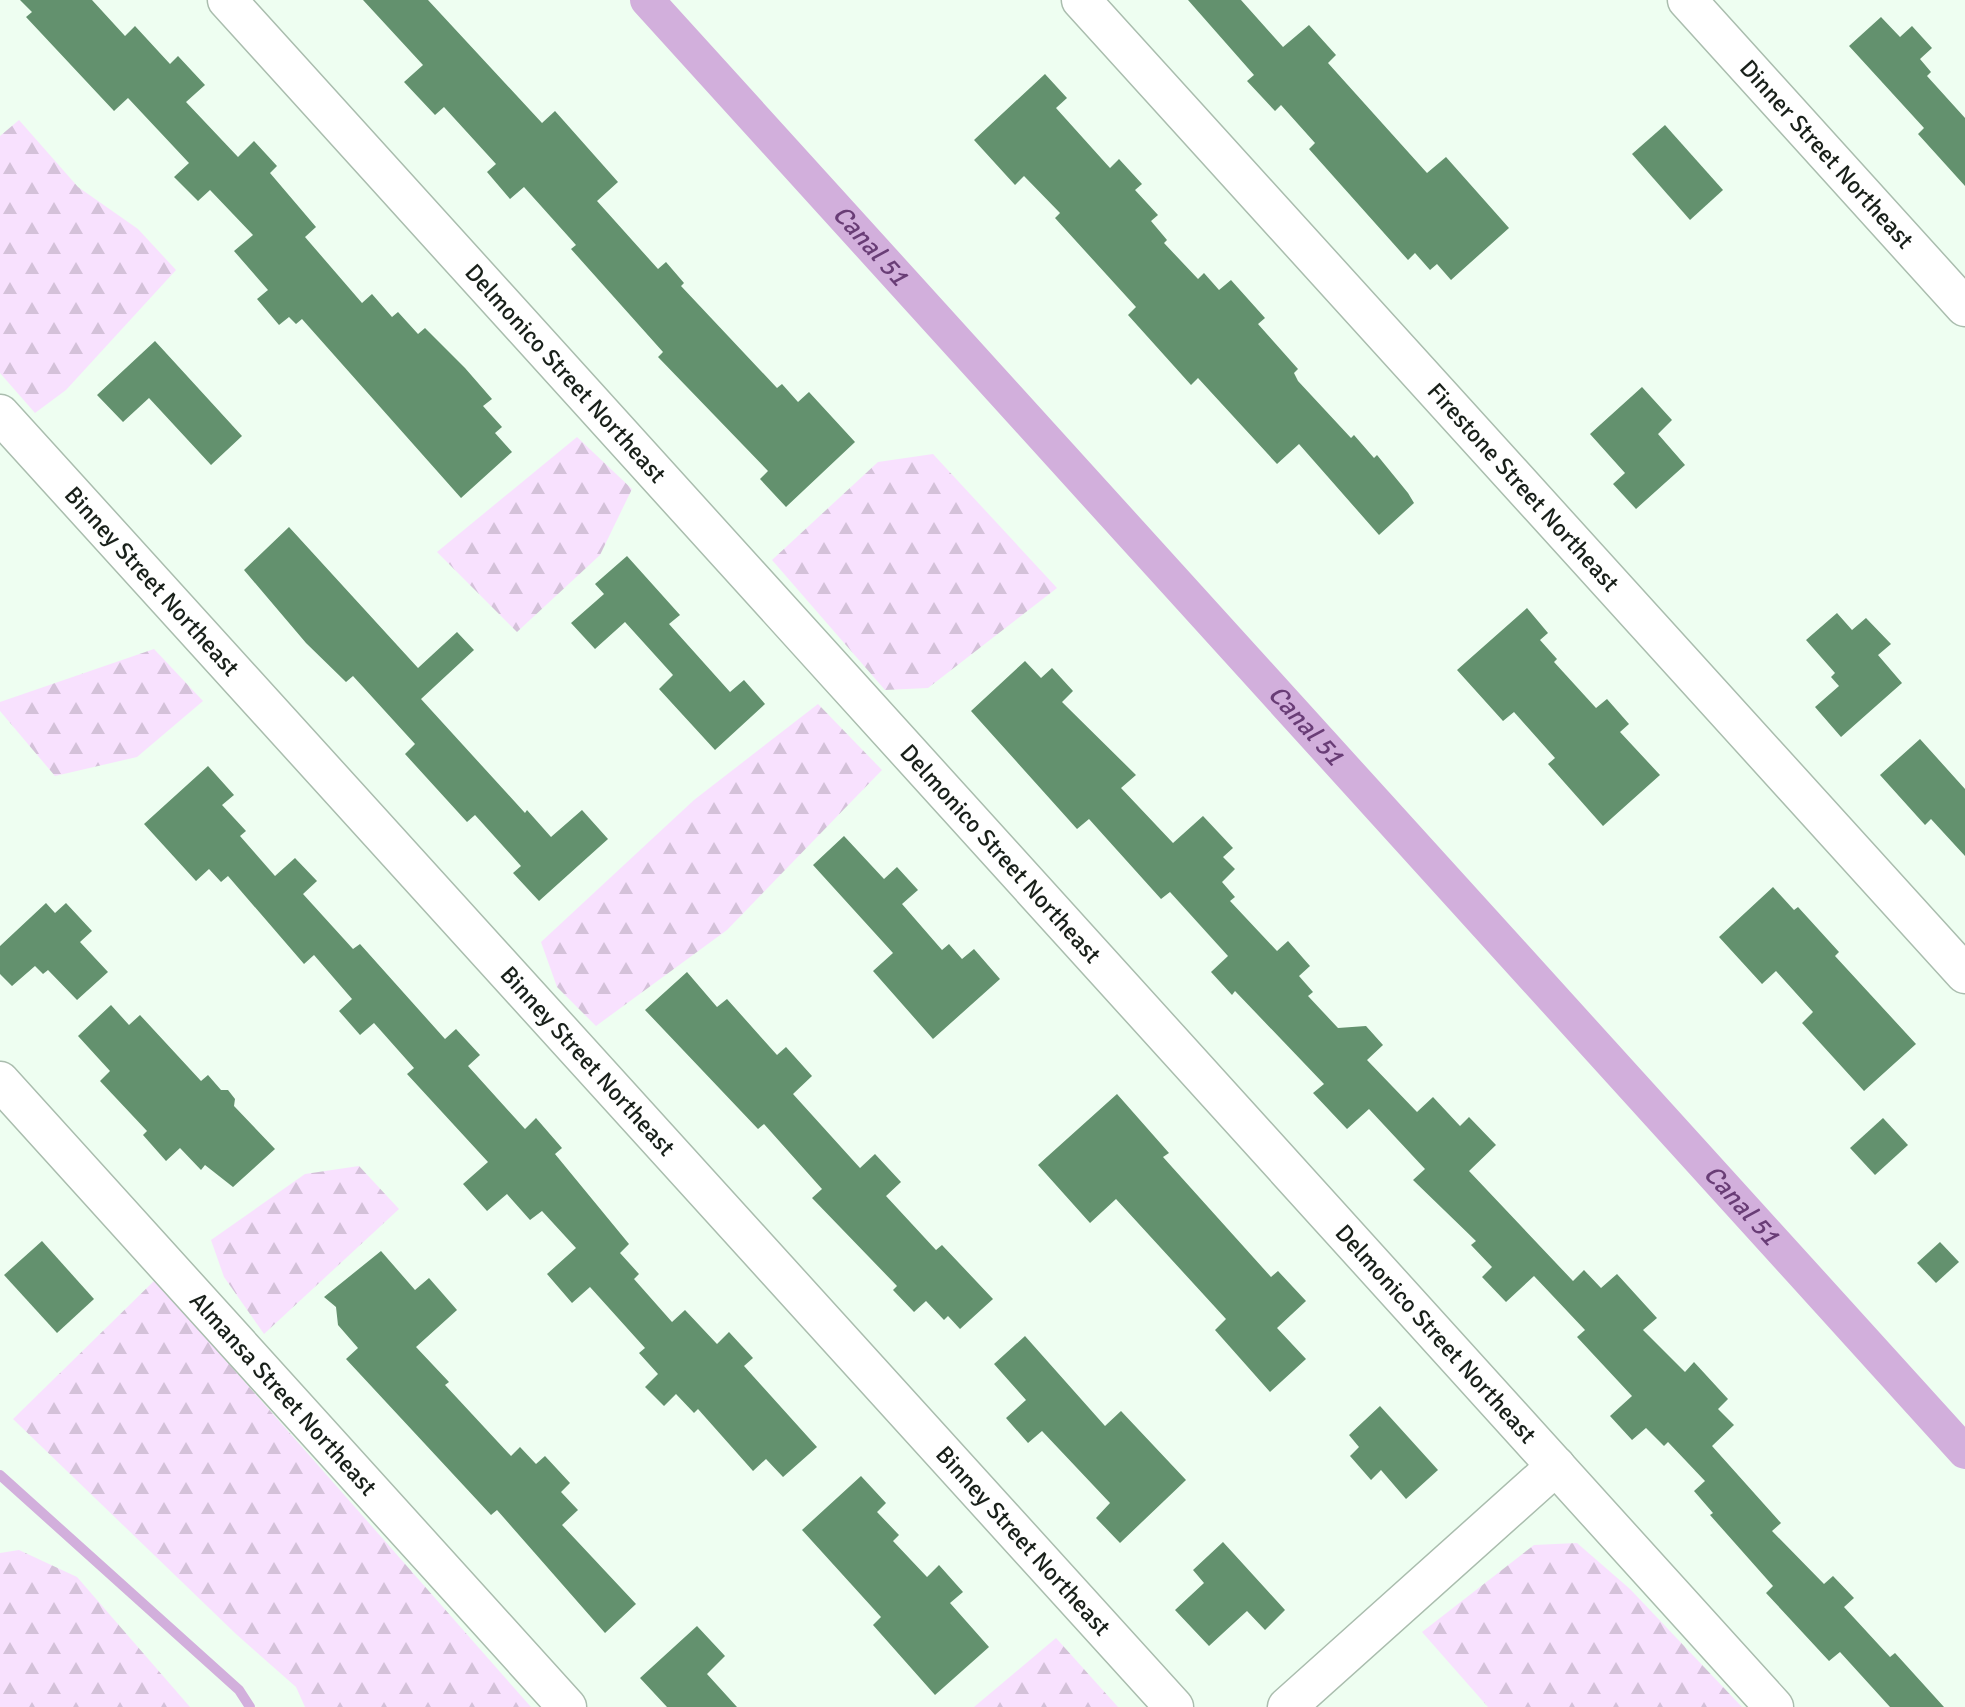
<svg xmlns="http://www.w3.org/2000/svg" width="1965" height="1707" viewBox="0 0 1965 1707" font-family="Signika,sans-serif">
	<style>
		.forest { fill: url(#forest-firs) }
		.lines { fill: none; stroke-linecap: round; stroke-linejoin: round }
		.stream { stroke: #d2afdc; stroke-width: 10 }
		.canal { stroke: #d2afdc; stroke-width: 34 }
		.building { fill: #63916e }
		.street-casing { stroke: #aabdae; stroke-width: 41 }
		.street { stroke: #fff; stroke-width: 38 }
		.labels { text-anchor: middle; dominant-baseline: central; stroke-width: 8; stroke-linejoin: round; paint-order: stroke }
		.street-label { font-size: 24px; fill: #19201a; stroke: #fff }
		.water-label { font-size: 26px; font-style: italic; fill: #693d76; stroke: #fff }
	</style>
	<defs>
		<pattern id="forest-firs" width="22" height="20" patternUnits="userSpaceOnUse" patternTransform="scale(2)"><rect width="22" height="20" fill="#f8e1fe"/><path d="M5 1l3.5 6h-7zM16 11l3.5 6h-7z" fill="#d4c1d9"/></pattern>
	</defs>
	<rect width="100%" height="100%" fill="#eefef1"/>
	<g class="forest">
		<path d="M19 120 78 187 138 229 176 270 66 390 35 413 0 373V136Z"/>
		<path d="M577 437 632 489 600 555 517 632 437 552Z"/>
		<path d="M933 454 1057 588 928 688 885 690 772 560 878 462Z"/>
		<path d="M154 649 203 701 137 757 55 776 0 711V702Z"/>
		<path d="M818 704 882 770 727 930 596 1026 557 987 541 942 694 800Z"/>
		<path d="M359 1166 399 1209 264 1334 224 1277 211 1240 305 1174Z"/>
		<path d="M155 1280 531 1707H305L296 1687 236 1634 13 1419Z"/>
		<path d="M1577 1543 1630 1589 1742 1707H1488L1422 1632 1534 1545Z"/>
		<path d="M19 1550 77 1577 190 1707H0V1553Z"/>
		<path d="M1056 1638 1118 1707H974Z"/>
	</g>
	<g class="lines">
		<path class="stream" d="M0 1475 239 1690 250 1707"/>
		<path class="canal" id="s1" d="M647 0 1965 1452"/>
	</g>
	<g class="building">
		<path d="M20 0H92L125 36 135 26 170 64 178 56 205 85 186 102 238 157 254 141 277 166 270 173 316 227 305 237 362 303 372 294 392 317 398 312 418 334 425 328 465 368 492 399 483 406 502 427 495 433 512 452 461 498 302 319 296 324 289 317 279 325 257 299 268 290 234 251 253 235 210 190 198 201 174 177 189 163 128 98 114 111 26 17 32 12Z"/>
		<path d="M363 0H428L542 123 555 111 618 182 597 201 658 269 666 262 684 283 681 286 777 388 782 384 798 402 809 392 855 442 786 507 760 479 768 471 658 357 663 352 571 249 576 245 524 187 510 199 487 172 496 164 444 107 435 115 404 82 423 65Z"/>
		<path d="M1188 0H1241L1283 47 1309 25 1336 55 1328 63 1427 173 1446 157 1509 228 1451 280 1437 264 1430 270 1415 253 1408 260 1309 149 1315 143 1281 105 1275 111 1247 81 1254 75Z"/>
		<path d="M1881 17 1900 37 1912 26 1932 48 1920 59 1931 72 1927 76 1965 118V186L1918 134 1924 128 1849 46Z"/>
		<path d="M1045 74 1067 98 1056 108 1110 168 1119 159 1142 184 1135 190 1158 215 1151 221 1167 240 1164 243 1198 279 1204 273 1219 290 1231 280 1265 318 1258 324 1298 369 1294 373 1298 381 1351 438 1354 435 1374 458 1377 455 1408 493 1414 503 1379 535 1299 444 1277 464 1198 378 1191 385 1128 315 1136 307 1055 218 1060 213 1024 176 1015 185 974 140Z"/>
		<path d="M1665 125 1723 190 1690 220 1632 154Z"/>
		<path d="M155 341 242 436 211 465 149 398 123 422 97 395Z"/>
		<path d="M1642 387 1672 420 1658 434 1685 465 1636 509 1613 484 1625 473 1590 434Z"/>
		<path d="M289 527 418 668 457 632 474 650 421 699 525 813 527 810 551 837 582 810 608 839 539 901 513 873 521 866 475 815 467 822 405 754 415 744 353 676 346 682 306 643 244 570Z"/>
		<path d="M627 556 680 615 669 624 730 692 744 680 765 704 715 750 659 689 673 675 625 622 595 649 571 623 604 594 595 584Z"/>
		<path d="M1527 608 1548 633 1540 640 1557 659 1554 662 1596 708 1607 699 1629 724 1620 732 1660 775 1603 826 1548 764 1555 758 1514 712 1503 721 1457 670Z"/>
		<path d="M1837 613 1852 630 1866 618 1891 644 1878 655 1902 683 1841 737 1815 707 1839 686 1831 677 1835 673 1806 640Z"/>
		<path d="M1025 661 1041 678 1052 668 1073 691 1062 702 1136 775 1121 788 1173 843 1203 816 1233 848 1223 857 1235 869 1222 882 1235 897 1230 901 1277 951 1288 941 1310 966 1299 976 1313 992 1308 996 1338 1028 1366 1026 1383 1045 1367 1060 1417 1112 1433 1097 1460 1126 1469 1117 1496 1145 1469 1171 1573 1281 1584 1270 1601 1288 1617 1274 1657 1318 1643 1330 1685 1372 1694 1362 1728 1399 1718 1409 1734 1425 1712 1446 1781 1523 1772 1531 1824 1584 1833 1576 1854 1598 1844 1607 1890 1657 1895 1653 1944 1707H1890L1840 1652 1829 1661 1766 1593 1773 1586 1710 1515 1713 1513 1694 1491 1705 1481 1668 1442 1664 1446 1646 1428 1632 1440 1610 1416 1632 1396 1577 1337 1585 1330 1534 1276 1506 1302 1482 1277 1492 1267 1471 1245 1476 1241 1413 1180 1425 1169 1369 1109 1347 1129 1313 1093 1324 1084 1235 991 1232 995 1211 972 1228 956 1170 892 1161 899 1089 819 1077 829 971 711Z"/>
		<path d="M1920 739 1965 789V856L1931 819 1925 825 1880 775Z"/>
		<path d="M208 766 234 795 222 805 246 831 240 836 275 876 295 858 317 881 303 894 353 949 360 944 445 1039 456 1029 480 1055 468 1066 525 1129 536 1118 562 1148 555 1154 629 1244 620 1253 639 1274 634 1279 672 1322 685 1310 717 1344 729 1332 753 1358 744 1366 817 1447 783 1477 766 1459 753 1471 698 1409 694 1413 676 1394 664 1406 645 1387 658 1374 639 1353 645 1348 590 1287 572 1303 547 1274 576 1248 542 1211 530 1220 507 1194 487 1211 463 1184 488 1162 407 1074 414 1068 374 1023 360 1035 339 1011 352 999 314 955 304 964 228 876 221 882 209 869 196 881 144 824Z"/>
		<path d="M844 836 884 879 897 867 918 890 902 904 942 950 949 944 962 959 974 949 1000 979 933 1039 873 971 893 953 813 865Z"/>
		<path d="M1773 887 1794 910 1798 907 1839 952 1835 956 1916 1044 1864 1091 1802 1023 1813 1012 1776 971 1762 984 1719 937Z"/>
		<path d="M46 903 55 913 66 903 92 931 80 942 108 972 77 1000 48 970 43 974 35 966 12 986 0 974V946Z"/>
		<path d="M687 972 717 1007 727 999 777 1055 786 1047 812 1076 793 1094 860 1168 875 1154 901 1182 886 1196 936 1250 942 1245 993 1299 960 1329 948 1316 944 1320 926 1301 914 1312 893 1290 897 1286 812 1198 822 1189 764 1124 758 1129 645 1010Z"/>
		<path d="M111 1005 129 1025 140 1015 201 1081 208 1075 221 1090H228L235 1099 234 1106 275 1149 233 1187 205 1165 201 1170 180 1148 166 1161 143 1135 147 1131 100 1081 110 1071 78 1036Z"/>
		<path d="M1117 1094 1169 1153 1163 1157 1271 1277 1278 1271 1306 1301 1277 1328 1306 1359 1270 1392 1215 1330 1226 1319 1116 1199 1090 1223 1038 1165Z"/>
		<path d="M1883 1118 1908 1145 1875 1175 1850 1148Z"/>
		<path d="M42 1241 94 1299 57 1333 4 1275Z"/>
		<path d="M1940 1242 1959 1262 1936 1283 1917 1263Z"/>
		<path d="M381 1251 415 1290 429 1278 457 1310 416 1347 449 1382 445 1385 511 1456 520 1447 536 1464 545 1456 570 1483 561 1492 578 1510 562 1525 636 1604 605 1633 497 1510 491 1515 346 1359 358 1348 338 1325 336 1307 324 1297Z"/>
		<path d="M1025 1336 1105 1426 1121 1411 1186 1480 1120 1543 1096 1518 1110 1503 1042 1431 1028 1443 1006 1418 1026 1400 994 1364Z"/>
		<path d="M1380 1406 1438 1470 1406 1499 1381 1470 1371 1480 1350 1456 1359 1447 1349 1435Z"/>
		<path d="M861 1476 886 1503 877 1512 899 1535 893 1541 927 1577 939 1565 963 1592 950 1603 989 1647 935 1695 873 1625 881 1617 802 1530Z"/>
		<path d="M1223 1542 1285 1610 1265 1630 1247 1611 1209 1646 1175 1610 1204 1583 1193 1570Z"/>
		<path d="M697 1626 725 1656 707 1674 737 1707H667L640 1678Z"/>
	</g>
	<g class="lines">
		<g class="street-casing">
			<g id="street">
				<path id="s2" d="M227 0 1774 1707"/>
				<path id="s3" d="M1081 0 1965 974"/>
				<path id="s4" d="M1687 0 1965 307"/>
				<path id="s5" d="M0 414 1174 1707"/>
				<path id="s6" d="M0 1081 567 1707"/>
				<path d="M1287 1707 1556 1466"/>
			</g>
		</g>
		<use href="#street" class="street"/>
	</g>
	<g class="labels">
		<g class="street-label">
			<text stroke="none"><textPath href="#s4" startOffset="208">Dinner Street Northeast</textPath></text>
			<text stroke="none"><textPath href="#s2" startOffset="504">Delmonico Street Northeast</textPath></text>
			<text stroke="none"><textPath href="#s3" startOffset="658">Firestone Street Northeast</textPath></text>
			<text stroke="none"><textPath href="#s5" startOffset="226">Binney Street Northeast</textPath></text>
			<text stroke="none"><textPath href="#s2" startOffset="1152">Delmonico Street Northeast</textPath></text>
			<text stroke="none"><textPath href="#s5" startOffset="874">Binney Street Northeast</textPath></text>
			<text stroke="none"><textPath href="#s2" startOffset="1800">Delmonico Street Northeast</textPath></text>
			<text stroke="none"><textPath href="#s6" startOffset="422">Almansa Street Northeast</textPath></text>
			<text stroke="none"><textPath href="#s5" startOffset="1522">Binney Street Northeast</textPath></text>
		</g>
		<g class="water-label">
			<text stroke="none"><textPath href="#s1" startOffset="332">Canal 51</textPath></text>
			<text stroke="none"><textPath href="#s1" startOffset="980">Canal 51</textPath></text>
			<text stroke="none"><textPath href="#s1" startOffset="1628">Canal 51</textPath></text>
		</g>
	</g>
</svg>
